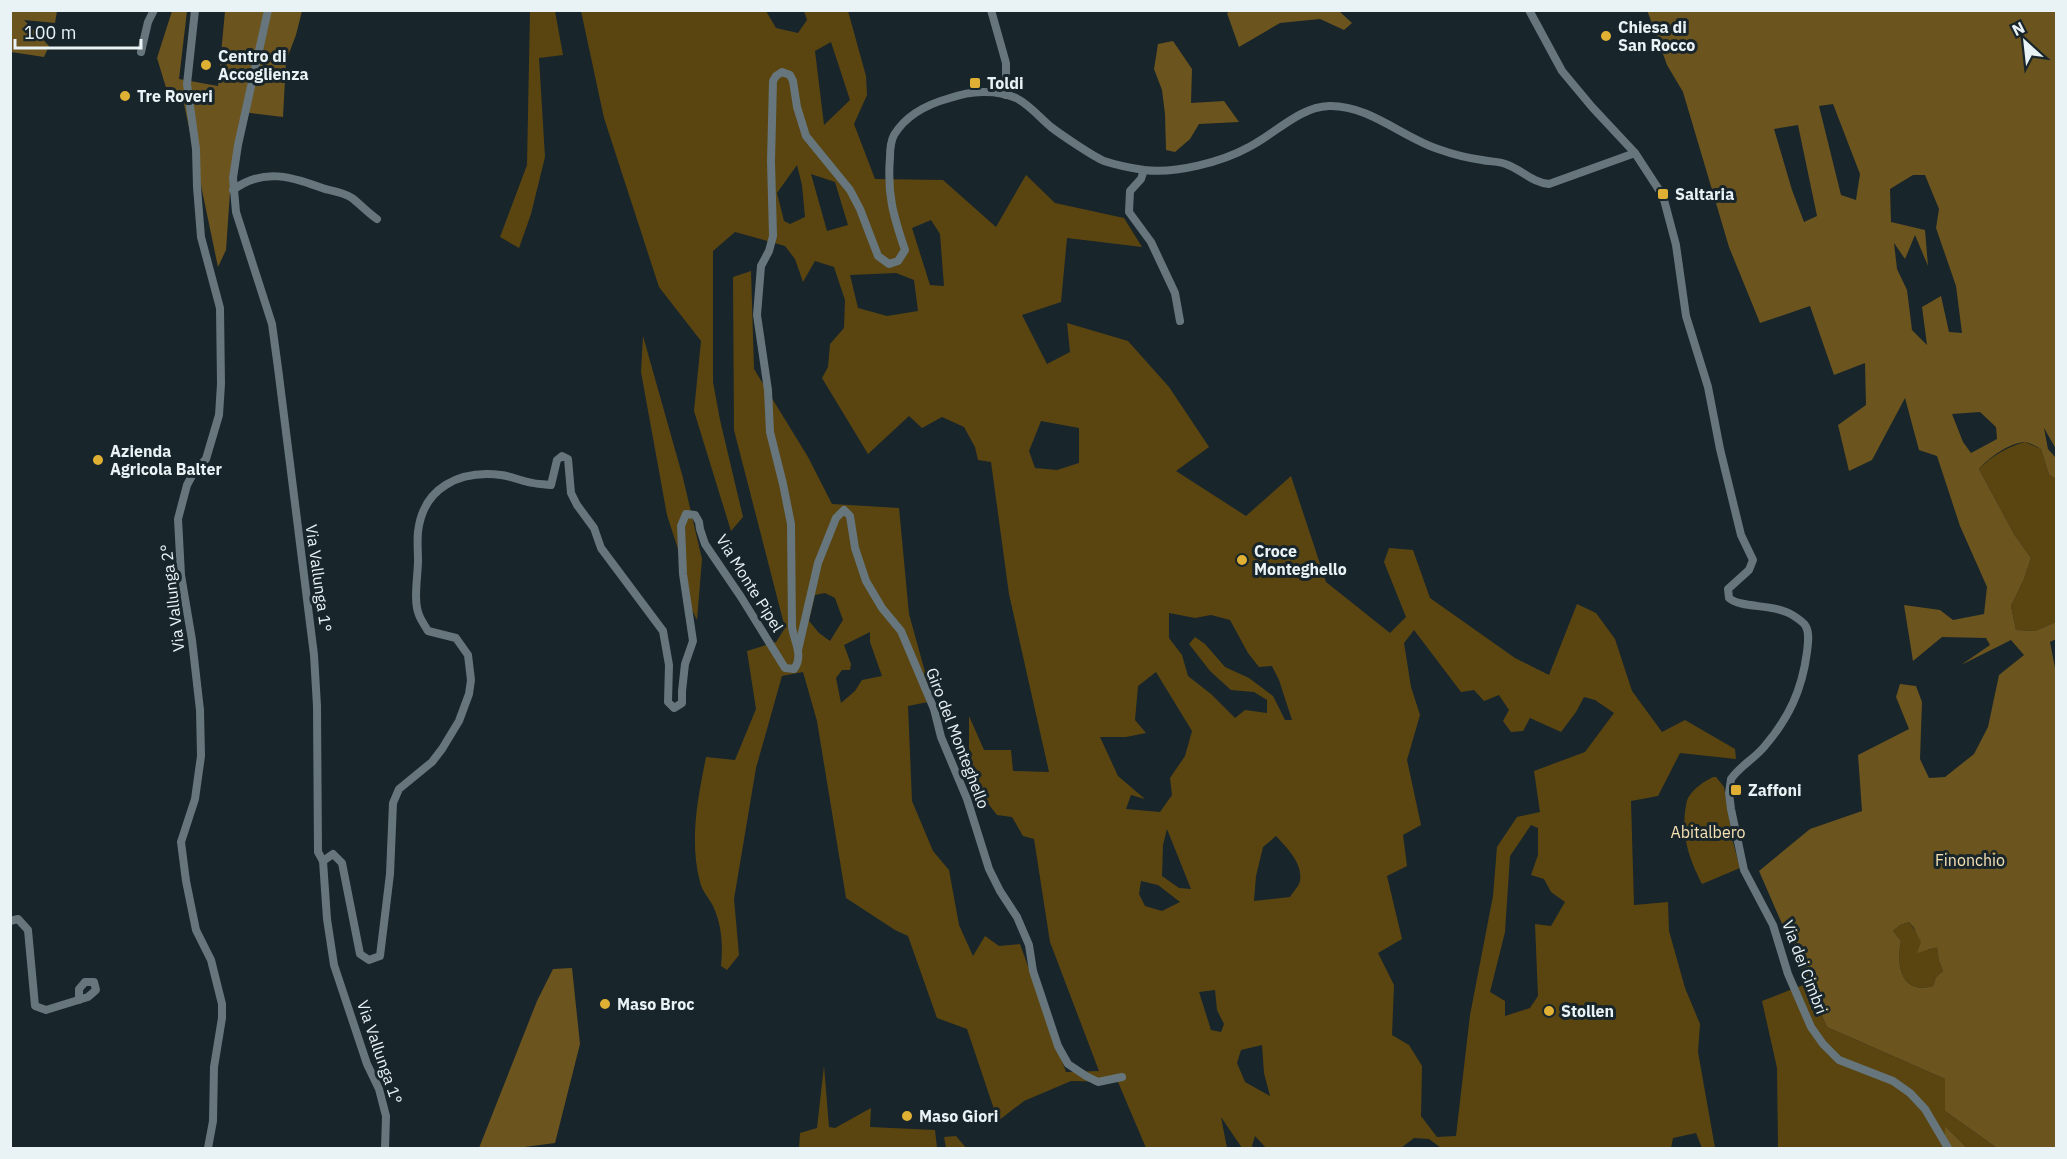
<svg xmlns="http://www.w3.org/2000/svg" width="2067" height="1159" viewBox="0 0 2067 1159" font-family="'IBM Plex Sans',sans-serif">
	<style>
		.green { fill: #5a4511; fill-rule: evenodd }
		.forest { fill: #6b541e; fill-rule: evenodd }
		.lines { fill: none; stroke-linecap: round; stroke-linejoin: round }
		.minor { stroke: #66767c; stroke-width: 8 }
		.poi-dot { fill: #e0b034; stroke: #18252b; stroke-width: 2 }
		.labels { text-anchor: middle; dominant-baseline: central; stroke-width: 6; stroke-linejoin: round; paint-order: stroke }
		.poi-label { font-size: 16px; font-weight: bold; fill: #e9f2f5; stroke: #18252b; text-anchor: start }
		.street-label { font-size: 16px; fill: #e9f2f5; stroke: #18252b }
		.park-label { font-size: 16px; fill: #f7e1b4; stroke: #18252b }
	</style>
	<rect width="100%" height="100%" fill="#18252b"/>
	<g class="green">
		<path d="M530 11H555L563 55 539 58 545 157 531 214 519 248 500 237 527 165Z"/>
		<path d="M581 11H766L776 28 798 33 807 20 804 11H848L866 76 867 95 854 124 875 179 943 180 996 227 1026 175 1055 203 1124 218 1142 247 1067 238 1061 302 1022 315 1047 364 1070 352 1067 323 1128 341 1169 387 1209 447 1176 471 1246 516 1291 476 1326 582 1390 633 1406 617 1384 562 1389 548 1413 550 1430 598 1515 658 1549 675 1577 604 1596 613 1615 639 1632 691 1662 732 1685 720 1735 749 1736 759 1680 753 1658 796 1631 801 1634 905 1668 902 1669 931 1685 988 1700 1024 1698 1052 1715 1148H1702L1696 1133 1673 1138 1671 1148H1441L1429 1139 1414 1138 1401 1148H1266L1255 1136 1252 1146 1254 1148H1242L1221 1117 1227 1148H1146L1118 1082 1071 1081 1024 1101 998 1121 967 1029 937 1018 908 936 895 930 846 898 817 721 803 672 782 676 756 768 734 899 739 955 727 970 721 966C723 945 722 925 713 906 709 898 702 891 700 882 689 840 698 798 706 757L735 760 756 709 747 651 776 642 785 628 734 430 733 277 751 271 754 369 808 457 832 504 899 508 909 614 933 701 908 706 912 801 933 851 949 870 959 925 973 956 985 936 999 946 1020 944 1066 1072 1099 1071 1050 942 1034 839 1023 836 1012 817 997 815 979 792 969 748V716L984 750H1011L1013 771 1049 772 1009 594 991 462 978 460 975 447 964 427 942 417 922 428 909 416 868 454 822 378 828 367 830 344 844 328 845 300 834 267 815 261 803 282 795 259 785 246 735 232 713 251V382L720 420 743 517 731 531 694 411 701 341 659 287 604 118ZM831 42 850 100 824 125 815 51ZM797 165 802 185 805 217 790 224 784 221 777 193ZM811 174 835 182 848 225 827 231ZM931 220 940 234 944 286 930 285 912 228ZM896 273 914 280 918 311 887 316 858 308 850 275ZM1041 421 1079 428V463L1057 470 1035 468 1029 451ZM825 593 835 598 843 620 830 641 819 633 809 621 815 595ZM1169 613 1195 618 1211 615 1230 620 1248 653 1259 667 1272 666 1279 680 1292 720H1285L1273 696 1249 678 1225 667 1205 644 1195 637 1189 644 1210 671 1231 690 1254 692 1267 700V713L1245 710 1235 718 1211 694 1188 676 1182 655 1169 638ZM1414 630 1461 692 1474 690 1484 701 1499 695 1509 710 1503 721 1511 732 1523 731 1530 718 1561 732 1576 712 1584 697 1595 700 1614 713 1585 752 1534 771 1540 812 1517 817 1497 847 1493 896 1470 1015 1456 1136 1437 1137 1421 1116 1422 1066 1409 1045 1392 1035 1394 985 1378 953 1402 939 1387 876 1407 866 1403 835 1421 825 1407 760 1420 715 1411 687 1404 643ZM870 632V642L882 676 862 680 855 691 841 703 836 678 842 670H850L851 664 844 645ZM1156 672 1192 731 1185 756 1170 778 1172 795 1160 812 1126 809 1131 795 1145 799 1118 776 1100 737H1126L1146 733 1135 720 1138 686ZM1531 825 1538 828V855L1531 875 1544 879 1551 892 1565 902 1551 926 1535 924 1538 996 1530 1008 1505 1016V1001L1490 992 1505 932 1510 856ZM1167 829 1191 889 1179 888 1162 876 1163 845ZM1276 836C1287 848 1303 863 1300 881 1299 886 1293 892 1290 897L1254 901 1256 876 1263 847ZM1141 881 1158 885 1180 902 1162 911 1145 906 1139 894ZM1215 990 1217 1010 1224 1024 1221 1032 1211 1030 1199 992ZM1262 1045 1264 1073 1270 1096 1245 1082 1237 1063 1241 1050Z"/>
		<path d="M643 336 683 478 702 559 697 620 688 602 687 577 667 515 641 372Z"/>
		<path d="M2025 442 2041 449 2049 475 2056 479V602L2055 603 2056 622 2035 631 2016 630 2011 606 2024 579 2031 558 2014 534 1979 469C1992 456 2007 447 2025 442Z"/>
		<path d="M1713 777H1716L1724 787 1733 842 1740 868 1702 884C1690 860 1682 839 1685 812 1686 807 1686 802 1688 798 1694 788 1703 782 1713 777Z"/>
		<path d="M1909 922 1929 950 1937 946 1939 961 1943 971 1936 977 1933 986C1901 995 1896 965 1901 941L1893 931 1900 925Z"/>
		<path d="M1808 983 1827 1027 1945 1079V1111L1997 1148H1967L1945 1126V1148H1778L1777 1068 1762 1001Z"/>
		<path d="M824 1066 829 1127 835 1128 871 1108 870 1127 935 1130 937 1148H799L800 1133 817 1128Z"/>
		<path d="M956 1136 966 1148H946L944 1137Z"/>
	</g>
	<g class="forest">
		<path d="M1647 10 2056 11V449L2044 428 2048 449 2056 458V479L2049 475 2041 449C2036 446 2029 442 2024 442 2007 444 1989 458 1979 469L2014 534 2031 558 2024 579 2011 606 2016 630 2035 631 2056 622V639L2050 642 2056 673V1148H1997L1945 1111V1079L1827 1027 1759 871 1810 829 1862 811 1858 755 1909 729 1896 697 1900 684 1916 686 1922 702 1920 759 1929 778 1945 777 1974 754 1988 727 1999 675 2024 655 2011 640 1961 665 1990 645 1986 638 1942 637 1913 661 1904 605 1940 610 1953 620 1984 614 1987 587 1960 526 1937 456 1919 450 1905 398 1872 460 1849 471 1838 425 1866 405 1865 363 1834 375 1810 306 1760 323 1729 247 1683 92 1667 65ZM1833 104 1860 174 1856 200 1841 195 1819 106ZM1798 125 1817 216 1804 222 1792 190 1774 129ZM1913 175H1925L1939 209 1936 228 1956 286 1962 333 1949 332 1941 296 1922 307 1927 345 1912 330 1907 290 1897 269 1894 243 1905 259 1915 235 1928 266 1925 230 1891 222 1890 189ZM1980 412 1996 427 1997 439 1971 453 1963 442 1952 414ZM1909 922 1914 928 1921 942 1917 953 1937 947 1939 961 1943 971 1936 977 1933 986C1901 995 1896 965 1901 941L1893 931 1900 925Z"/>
		<path d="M10 11H57L55 23 24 20 49 46 44 57 11 52Z"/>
		<path d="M172 11H187L179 79 218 86 225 11H302L296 35 286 61 283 117 243 112 231 178 226 250 218 267 183 99 167 91 157 58Z"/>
		<path d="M1231 11H1339L1352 23 1344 30 1320 19 1280 23 1239 47 1227 13Z"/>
		<path d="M1173 41 1192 69 1191 103 1224 101 1239 122 1199 124 1190 139 1175 152 1166 150 1165 114 1162 90 1154 69 1158 44Z"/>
		<path d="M572 968 580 1044 555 1143 517 1148H479L537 1001 553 969Z"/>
		<path d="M1945 1126 1967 1148H1945Z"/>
	</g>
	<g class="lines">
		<g class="minor">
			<path d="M195 10 187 84 196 149 197 187 201 237 220 308 221 384 219 415 206 459 194 472 187 485 178 519 181 575 192 640 200 710 201 756 195 799 181 842 186 881 196 930 211 960 222 1004V1018L214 1067 213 1121 208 1148"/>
			<path d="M268 10 238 145 233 178 236 212 272 324 278 368 314 655 317 706 318 852 323 861 327 919 334 965 367 1064 379 1089 386 1116 385 1148"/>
			<path d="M991 10 1006 63V95"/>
			<path d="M1529 10 1562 71 1592 107 1635 153 1663 196 1676 245 1686 316 1708 387 1720 449 1741 535 1753 560 1749 570 1728 589 1729 598C1742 609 1775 603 1794 616 1797 618 1803 622 1805 625 1810 632 1808 643 1807 652 1802 690 1789 718 1764 747 1754 759 1740 766 1731 779L1729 793 1731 809 1744 870 1773 925 1788 974 1811 1027 1823 1044 1839 1060 1893 1081 1910 1093 1925 1109 1948 1148"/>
			<path d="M141 52 148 22 154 10"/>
			<path d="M1144 170 1141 179 1130 191 1129 212 1151 242 1175 293 1180 321"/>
			<path d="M233 190C264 167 292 177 325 189 334 191 345 193 352 198 360 204 368 213 377 219"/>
			<path d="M798 650 818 563 836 518 844 510 850 516 855 548 866 581 882 608 901 631 934 709 941 737 967 799 989 869 1000 891 1017 917 1029 945 1033 971 1058 1046 1068 1064 1086 1076 1098 1082 1122 1077"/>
			<path d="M323 861 333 854 342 863 360 954 369 960 380 956 390 874 393 803 399 789 432 762 442 749 459 721 469 694 471 680 468 655 456 638 428 631C425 626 421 620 419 615 413 600 418 576 418 560 418 551 417 541 418 532 423 487 460 470 501 475 510 476 519 480 528 482 535 484 543 484 551 485L557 460 562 456 568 459 571 493 577 505 594 528 601 548 663 631 669 665 668 702 674 708 682 703V691L685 664 693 641 683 574 681 526 686 514 695 515 699 522 700 529 705 544 741 597 785 668 794 669C804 656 794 641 792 627L791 524 783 484 770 432 768 390 757 315 761 266 769 251 773 236 771 161 773 81 776 76 782 72 790 75 793 81 797 107 806 136 850 190 860 209 878 256 889 264 898 261 905 250C893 215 887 194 890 157 890 150 891 141 894 135 906 115 928 104 950 98 970 91 995 89 1016 98 1030 105 1039 117 1051 127 1060 134 1094 157 1104 161 1116 165 1131 168 1144 170 1175 174 1222 162 1249 147 1275 134 1299 107 1329 106 1369 105 1402 137 1438 149 1452 154 1467 158 1482 160 1491 162 1500 161 1508 165 1523 171 1532 182 1549 184L1635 153"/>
			<path d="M10 921 18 919 28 930 35 1006 46 1010 88 997 96 990 94 982H85L79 989V1000"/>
		</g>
	</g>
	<g class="poi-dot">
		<circle cx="1606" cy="36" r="6"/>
		<circle cx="206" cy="65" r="6"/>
		<rect x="969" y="77" width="12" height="12" rx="3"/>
		<circle cx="125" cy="96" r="6"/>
		<rect x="1657" y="188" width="12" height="12" rx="3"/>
		<circle cx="98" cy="460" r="6"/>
		<circle cx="1242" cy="560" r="6"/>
		<rect x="1730" y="784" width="12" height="12" rx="3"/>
		<circle cx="605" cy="1004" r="6"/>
		<circle cx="1549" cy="1011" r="6"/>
		<circle cx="907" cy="1116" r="6"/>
	</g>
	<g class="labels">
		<g class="poi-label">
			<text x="1618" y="27">Chiesa di<tspan x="1618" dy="18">San Rocco</tspan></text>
			<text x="218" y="56">Centro di<tspan x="218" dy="18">Accoglienza</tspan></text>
			<text x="987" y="83">Toldi</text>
			<text x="137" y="96">Tre Roveri</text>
			<text x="1675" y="194">Saltaria</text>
			<text x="110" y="451">Azienda<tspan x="110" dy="18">Agricola Balter</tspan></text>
			<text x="1254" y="551">Croce<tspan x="1254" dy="18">Monteghello</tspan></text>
			<text x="1748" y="790">Zaffoni</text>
			<text x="617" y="1004">Maso Broc</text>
			<text x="1561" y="1011">Stollen</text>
			<text x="919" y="1116">Maso Giori</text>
		</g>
		<g class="street-label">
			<text transform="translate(319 578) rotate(82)">Via Vallunga 1°</text>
			<text transform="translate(750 583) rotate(58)">Via Monte Pipel</text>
			<text transform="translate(172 598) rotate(-97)">Via Vallunga 2°</text>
			<text transform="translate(958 738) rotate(69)">Giro del Monteghello</text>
			<text transform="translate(1805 967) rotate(69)">Via dei Cimbri</text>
			<text transform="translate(380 1052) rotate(71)">Via Vallunga 1°</text>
		</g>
		<g class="park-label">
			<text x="1708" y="832">Abitalbero</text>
			<text x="1970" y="860">Finonchio</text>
		</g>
	</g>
	<rect width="2067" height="1159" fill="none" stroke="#e9f2f5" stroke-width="24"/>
	<g transform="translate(2025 42) rotate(333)" stroke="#18252b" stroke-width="4.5" paint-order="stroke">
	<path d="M0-4.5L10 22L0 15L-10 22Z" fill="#e9f2f5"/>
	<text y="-9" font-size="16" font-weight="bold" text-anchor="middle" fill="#e9f2f5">N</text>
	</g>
	<path d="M15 39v9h126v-9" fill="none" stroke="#e9f2f5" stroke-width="3"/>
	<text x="24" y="39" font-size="18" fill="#e9f2f5" stroke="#18252b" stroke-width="4.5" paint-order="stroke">100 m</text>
</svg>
